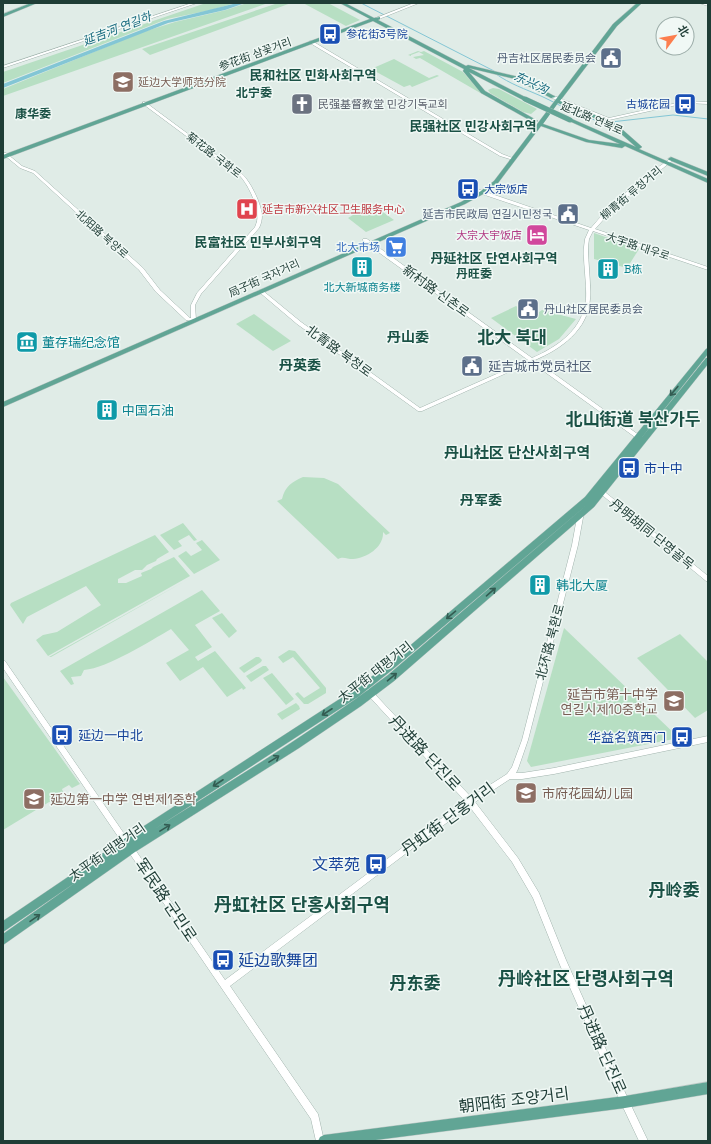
<svg xmlns="http://www.w3.org/2000/svg" width="711" height="1144" viewBox="0 0 711 1144" font-family="'Space Grotesk','Noto Sans SC','Noto Sans KR',sans-serif">
	<style>
		.green { fill: #b7dfc3 }
		.lines { fill: none; stroke-linecap: round; stroke-linejoin: round }
		.stream { stroke: #83c6d5; stroke-width: 1 }
		.river { fill: #83c6d5; fill-rule: evenodd }
		.minor-casing { stroke: #a2b4ae; stroke-width: 1 }
		.major-casing { stroke: #c0c9c7; stroke-width: 1 }
		.minor { fill: #fff; fill-rule: evenodd }
		.major { fill: #61a595; fill-rule: evenodd }
		.major-bridge-casing { stroke: #c0c9c7; stroke-width: 5.5; stroke-linecap: butt }
		.major-bridge { stroke: #61a595; stroke-width: 5 }
		.oneway { stroke: #335c52 }
		.labels { text-anchor: middle; dominant-baseline: central; stroke-width: 3; stroke-linejoin: round; paint-order: stroke }
		.far-transit-label { font-size: 11px; fill: #164399; stroke: #f0f8f5; text-anchor: start }
		.far-street-label { font-size: 11px; fill: #1f3d36; stroke: #f0f8f5 }
		.far-service-label { font-size: 11px; fill: #4e5e75; stroke: #f0f8f5; text-anchor: end }
		.far-education-label { font-size: 11px; fill: #785e54; stroke: #f0f8f5; text-anchor: start }
		.far-worship-label { font-size: 11px; fill: #5b616d; stroke: #f0f8f5; text-anchor: start }
		.far-health-label { font-size: 11px; fill: #be3a42; stroke: #f0f8f5; text-anchor: start }
		.far-hotel-label { font-size: 11px; fill: #b23c85; stroke: #f0f8f5; text-anchor: end }
		.far-shop-label { font-size: 11px; fill: #366cbe; stroke: #f0f8f5; text-anchor: end }
		.far-culture-label { font-size: 11px; fill: #0d838f; stroke: #f0f8f5; text-anchor: start }
		.far-water-label { font-size: 12px; font-style: italic; fill: #15697d; stroke: #f0f8f5 }
		.far-neighbourhood-label { font-size: 12px; font-weight: bold; fill: #1a5145; stroke: #f0f8f5 }
		.far-quarter-label { font-size: 13px; font-weight: bold; fill: #1a5145; stroke: #f0f8f5 }
		.street-label { font-size: 13px; fill: #1f3d36; stroke: #f0f8f5 }
		.culture-label { font-size: 13px; fill: #0d838f; stroke: #f0f8f5; text-anchor: start }
		.service-label { font-size: 13px; fill: #4e5e75; stroke: #f0f8f5; text-anchor: start }
		.transit-label { font-size: 13px; fill: #164399; stroke: #f0f8f5; text-anchor: start }
		.education-label { font-size: 13px; fill: #785e54; stroke: #f0f8f5; text-anchor: start }
		.neighbourhood-label { font-size: 14px; font-weight: bold; fill: #1a5145; stroke: #f0f8f5 }
		.quarter-label { font-size: 15px; font-weight: bold; fill: #1a5145; stroke: #f0f8f5 }
		.near-street-label { font-size: 16px; fill: #1f3d36; stroke: #f0f8f5 }
		.near-transit-label { font-size: 16px; fill: #164399; stroke: #f0f8f5; text-anchor: end }
		.district-label { font-size: 17px; font-weight: bold; fill: #1a5145; stroke: #f0f8f5 }
		.near-neighbourhood-label { font-size: 17px; font-weight: bold; fill: #1a5145; stroke: #f0f8f5 }
		.near-quarter-label { font-size: 18px; font-weight: bold; fill: #1a5145; stroke: #f0f8f5 }
	</style>
	<rect width="100%" height="100%" fill="#e0ece7"/>
	<g class="green">
		<path d="M206 3H235L211 10 167 19 3 83V72Z"/>
		<path d="M247 3H268L3 96V89L143 32 175 22 226 10Z"/>
		<path d="M278 3H291L150 55 142 49Z"/>
		<path d="M303 3H328L360 20 346 26Z"/>
		<path d="M418 51 421 52 424 51 463 72 482 94 420 58 416 59 413 57 424 55 419 52 411 55V56L408 55Z"/>
		<path d="M394 59 429 78 437 75 439 76 412 87 410 85 404 87 371 69Z"/>
		<path d="M493 88 499 89 537 109 531 114 523 112 490 93 488 90Z"/>
		<path d="M368 203H370L394 220 366 232 348 218 353 215 347 211Z"/>
		<path d="M594 233 639 249 627 268 594 259Z"/>
		<path d="M516 306 532 317 542 310 576 319 559 339 537 352 491 318Z"/>
		<path d="M254 314 291 341 273 351 236 324Z"/>
		<path d="M303 477 324 478 338 484 390 533 386 535 383 532C384 547 367 558 353 559 347 559 343 556 338 559L277 501 282 499C285 486 292 482 303 477Z"/>
		<path d="M183 523 197 540 194 541 189 535 178 541 182 546 174 550 160 535Z"/>
		<path d="M155 535 169 552 157 559 156 561 147 565 142 570H135L120 578 118 579V583H126L142 576 141 573 151 569 153 567 174 557 190 576 48 656 36 640 43 635 57 632 101 605 86 586 27 617 23 624 10 605 11 603Z"/>
		<path d="M202 540 220 560 194 574 178 556 186 551 191 556 202 550 196 543Z"/>
		<path d="M187 580 51 657H49Z"/>
		<path d="M202 590 220 611 195 625 212 647 195 657 198 661 215 651 246 688 243 690 242 688 227 697 203 667 180 681 166 663 189 650 171 629C150 641 108 668 84 670L81 676 71 677 74 684 71 685 60 671Z"/>
		<path d="M222 613 237 631 229 638 212 618Z"/>
		<path d="M564 628 679 738 531 767 527 761Z"/>
		<path d="M680 634 708 662V710L695 718 637 658Z"/>
		<path d="M289 650 295 651 326 688V693L308 704H304L295 694 298 692 304 698 320 688 293 657 283 663 278 657Z"/>
		<path d="M256 657H259L262 660 261 662 244 673 239 668Z"/>
		<path d="M263 666H266L269 670 251 682 246 676Z"/>
		<path d="M272 673 294 699 286 705 263 678Z"/>
		<path d="M3 677 80 784 72 788 69 785 62 789 63 792 58 795 59 796 3 830Z"/>
		<path d="M296 703 299 706 300 709 282 720 277 714Z"/>
	</g>
	<g class="lines">
		<g class="stream">
			<path d="M361 3 494 71"/>
			<path d="M496 74C510 84 525 89 541 96 563 106 582 120 607 122"/>
			<path d="M611 122 673 115 708 119"/>
		</g>
		<path class="river" d="M237 3H245L225 10 168 23 3 88V84L164 21Z"/>
		<g class="minor-casing">
			<g id="minor">
				<path d="M192 3H197L3 68V66Z"/>
				<path d="M414 3H419L379 19 376 18Z"/>
				<path d="M701 3 708 4V6L702 4Z"/>
				<path d="M310 41H312L502 154 515 159 513 160 500 156 310 43Z"/>
				<path d="M552 96H554L609 118 686 101 708 102V104L686 103 609 120 552 98Z"/>
				<path d="M143 102H145L242 174C251 182 261 204 262 215 262 220 261 224 259 228L201 294 195 305 196 320 194 321 186 320 156 292 139 270 33 173 20 168 3 154 4 153H6L22 166 35 171 143 268 160 290 190 318H191V305L197 293 255 227C257 222 258 219 257 214 257 203 247 183 240 176L143 104Z"/>
				<path d="M670 159 673 160 626 198 612 210 595 229 708 267V270L593 231 589 239 588 247C588 264 591 282 590 299 588 330 561 349 535 360L643 438 644 439 643 440H639L531 362 422 411H418L297 324 258 291 260 290H262L301 322 420 408 528 360 363 241V239H367L532 358C557 347 583 330 586 299 587 282 583 264 584 247L585 239 589 230 476 192V190H480L591 228C613 201 641 179 670 159Z"/>
				<path d="M598 487 600 488 708 576V581H706L596 490 595 489 596 488Z"/>
				<path d="M581 510 584 512 578 545 528 740 518 769 516 773H522L554 768 708 736V742L554 774 522 779H510L475 802 518 858 539 893 566 960 628 1099 648 1141H639L622 1105 560 965 533 898 512 862 469 806 230 986 318 1114 324 1141H316L311 1119 3 668V660L5 661 225 980 465 801 367 694 366 692 367 690 369 689 371 690 471 797 507 774 512 767 522 740 572 545 578 512Z"/>
			</g>
		</g>
		<g class="major-casing">
			<g id="major">
				<path d="M31 3H37L3 17V14Z"/>
				<path d="M340 3H345L374 18 380 17V19L378 20 466 66 468 65 519 77 556 97 551 98 515 79 469 68 527 98V100H523L469 72 485 91 538 121 533 122 481 93 463 71 464 69 373 21 3 159V155L370 19Z"/>
				<path d="M637 3H642L617 26 560 101 615 123 641 146 642 147 639 149 708 179V183L625 146 622 148 586 142 541 126 498 183 485 193 465 204 3 407V402L461 202 481 191 494 181 613 24ZM558 103 611 125 636 147 572 119 567 120 620 144 589 140 543 124Z"/>
				<path d="M671 157 708 172V176L669 160 668 159Z"/>
				<path d="M708 348V354L639 441 706 358H708V364L594 507 394 681 361 706 299 748 135 852 3 945V934L79 880 3 932V921L124 839 352 691 386 666 585 497 706 349ZM589 503 388 675C313 732 232 780 153 830L358 697 392 670Z"/>
				<path d="M708 1082V1094L625 1108 368 1141H318L320 1137 324 1135 625 1096Z"/>
			</g>
		</g>
		<use href="#minor" class="minor"/>
		<use href="#major" class="major"/>
		<g class="major-bridge-casing">
			<path id="major-bridge" d="M525 99 570 120"/>
		</g>
		<use href="#major-bridge" class="major-bridge"/>
	</g>
	<defs><path id="oneway-shaft" d="M-6 0H5M1.5-3L5.5 0L1.5 3" fill="none" stroke-width="1.6" stroke-linecap="round" stroke-linejoin="round"/></defs>
	<g class="oneway">
		<use href="#oneway-shaft" transform="translate(674 391) rotate(130)"/>
		<use href="#oneway-shaft" transform="translate(491 592) rotate(-41)"/>
		<use href="#oneway-shaft" transform="translate(451 615) rotate(140)"/>
		<use href="#oneway-shaft" transform="translate(392 677) rotate(-40)"/>
		<use href="#oneway-shaft" transform="translate(327 712) rotate(147)"/>
		<use href="#oneway-shaft" transform="translate(274 759) rotate(-32)"/>
		<use href="#oneway-shaft" transform="translate(218 783) rotate(147)"/>
		<use href="#oneway-shaft" transform="translate(165 828) rotate(-32)"/>
		<use href="#oneway-shaft" transform="translate(35 918) rotate(-35)"/>
	</g>
	<defs>
		<g id="bus-square" transform="scale(1.15)"><rect x="-9" y="-9" width="18" height="18" rx="4" fill="#1a4fb4" stroke="#f0f8f5"/><path d="M-5-6H5V4H4V6H2V4H-2V6H-4V4H-5ZM-3.5-4V0h7V-4ZM-3.5 1.2v1.5H-2V1.2ZM2 1.2v1.5H3.5V1.2Z" fill="#fff"/></g>
		<g id="civic-square" transform="scale(1.15)"><rect x="-9" y="-9" width="18" height="18" rx="4" fill="#5c6f8a" stroke="#f0f8f5"/><path d="M-.6-6.5H3V-4.5H.6V-3L4-1V1h2V6H-6V1h2V-1L-.6-3ZM-1.2 2.5V6h2.4V2.5Z" fill="#fff"/></g>
		<g id="university-square" transform="scale(1.15)"><rect x="-9" y="-9" width="18" height="18" rx="4" fill="#8d6e63" stroke="#f0f8f5"/><path d="M0-5L7-2L0 1L-7-2ZM-4 1L0 2.5L4 1V4Q0 6-4 4Z" fill="#fff"/></g>
		<g id="church-square" transform="scale(1.15)"><rect x="-9" y="-9" width="18" height="18" rx="4" fill="#6b7280" stroke="#f0f8f5"/><path d="M-1.2-6h2.4v3.5h3.3v2.4h-3.3V6h-2.4V-.1h-3.3v-2.4h3.3Z" fill="#fff"/></g>
		<g id="hospital-square" transform="scale(1.15)"><rect x="-9" y="-9" width="18" height="18" rx="4" fill="#e0444e" stroke="#f0f8f5"/><path d="M-5-5h3v3.5h4V-5h3V5h-3V1.5h-4V5h-3Z" fill="#fff"/></g>
		<g id="hotel-square" transform="scale(1.15)"><rect x="-9" y="-9" width="18" height="18" rx="4" fill="#d1479c" stroke="#f0f8f5"/><path d="M-6-4.5h1.5V1H6V5H4.5V3h-9V5H-6ZM-4 0a1.8 1.8 0 1 1 3.6 0ZM.5 0V-2.5h3Q6-2.5 6 0Z" fill="#fff"/></g>
		<g id="supermarket-square" transform="scale(1.15)"><rect x="-9" y="-9" width="18" height="18" rx="4" fill="#3f7fe0" stroke="#f0f8f5"/><path d="M-6-5.5h2.5l.6 2H6L4.5 2H-2.5L-4.4-4H-6ZM-1.5 3.2a1.3 1.3 0 1 0 .1 0ZM3 3.2a1.3 1.3 0 1 0 .1 0Z" fill="#fff"/></g>
		<g id="building-square" transform="scale(1.15)"><rect x="-9" y="-9" width="18" height="18" rx="4" fill="#0f9aa8" stroke="#f0f8f5"/><path d="M-4-6H4V6H1V3H-1V6H-4ZM-2.5-4.3h1.7v1.8h-1.7ZM.8-4.3h1.7v1.8H.8ZM-2.5-1h1.7V.8h-1.7ZM.8-1h1.7V.8H.8Z" fill="#fff"/></g>
		<g id="museum-square" transform="scale(1.15)"><rect x="-9" y="-9" width="18" height="18" rx="4" fill="#0f9aa8" stroke="#f0f8f5"/><path d="M0-6L6-3V-2H-6V-3ZM-5-1h2V3h-2ZM-1-1h2V3h-2ZM3-1h2V3H3ZM-6 4H6V6H-6Z" fill="#fff"/></g>
		<g id="school-square" transform="scale(1.15)"><rect x="-9" y="-9" width="18" height="18" rx="4" fill="#8d6e63" stroke="#f0f8f5"/><path d="M0-5L7-2L0 1L-7-2ZM-4 1L0 2.5L4 1V4Q0 6-4 4Z" fill="#fff"/></g>
	</defs>
	<g fill-rule="evenodd">
		<use href="#bus-square" x="330" y="34"/>
		<use href="#civic-square" x="611" y="58"/>
		<use href="#university-square" x="123" y="82"/>
		<use href="#church-square" x="302" y="104"/>
		<use href="#bus-square" x="685" y="104"/>
		<use href="#bus-square" x="468" y="189"/>
		<use href="#hospital-square" x="247" y="209"/>
		<use href="#civic-square" x="568" y="214"/>
		<use href="#hotel-square" x="537" y="235"/>
		<use href="#supermarket-square" x="396" y="247"/>
		<use href="#building-square" x="362" y="267"/>
		<use href="#building-square" x="608" y="269"/>
		<use href="#civic-square" x="528" y="309"/>
		<use href="#museum-square" x="27" y="342"/>
		<use href="#civic-square" x="472" y="366"/>
		<use href="#building-square" x="107" y="410"/>
		<use href="#bus-square" x="629" y="468"/>
		<use href="#building-square" x="540" y="585"/>
		<use href="#school-square" x="674" y="701"/>
		<use href="#bus-square" x="62" y="735"/>
		<use href="#bus-square" x="682" y="737"/>
		<use href="#school-square" x="526" y="793"/>
		<use href="#school-square" x="34" y="799"/>
		<use href="#bus-square" x="376" y="864"/>
		<use href="#bus-square" x="223" y="960"/>
	</g>
	<g class="labels">
		<g class="far-transit-label">
			<text x="346" y="34">参花街3号院</text>
			<text x="670" y="104" text-anchor="end">古城花园</text>
			<text x="484" y="189">大宗饭店</text>
		</g>
		<g class="far-street-label">
			<text transform="translate(255 54) rotate(-20)">参花街 삼꽃거리</text>
			<text transform="translate(592 118) rotate(23)">延北路 연북로</text>
			<text transform="translate(214 155) rotate(38)">菊花路 국화로</text>
			<text transform="translate(631 193) rotate(-40)">柳青街 류청거리</text>
			<text transform="translate(102 234) rotate(42)">北阳路 북양로</text>
			<text transform="translate(638 246) rotate(18)">大宇路 대우로</text>
			<text transform="translate(264 278) rotate(-24)">局子街 국자거리</text>
		</g>
		<g class="far-service-label">
			<text x="596" y="58">丹吉社区居民委员会</text>
			<text x="552" y="214">延吉市民政局 연길시민정국</text>
			<text x="544" y="309" text-anchor="start">丹山社区居民委员会</text>
		</g>
		<g class="far-education-label">
			<text x="138" y="82">延边大学师范分院</text>
		</g>
		<g class="far-worship-label">
			<text x="318" y="104">民强基督教堂 민강기독교회</text>
		</g>
		<g class="far-health-label">
			<text x="262" y="209">延吉市新兴社区卫生服务中心</text>
		</g>
		<g class="far-hotel-label">
			<text x="522" y="235">大宗大宇饭店</text>
		</g>
		<g class="far-shop-label">
			<text x="380" y="247">北大市场</text>
		</g>
		<g class="far-culture-label">
			<text x="624" y="269">B栋</text>
			<text x="362" y="287" text-anchor="middle">北大新城商务楼</text>
		</g>
		<g class="far-water-label">
			<text transform="translate(117 29) rotate(-21)">延吉河 연길하</text>
			<text transform="translate(531 83) rotate(25)">东兴沟</text>
		</g>
		<g class="far-neighbourhood-label">
			<text x="254" y="93">北宁委</text>
			<text x="33" y="114">康华委</text>
			<text x="474" y="274">丹旺委</text>
		</g>
		<g class="far-quarter-label">
			<text x="313" y="75">民和社区 민화사회구역</text>
			<text x="473" y="126">民强社区 민강사회구역</text>
			<text x="258" y="242">民富社区 민부사회구역</text>
			<text x="494" y="258">丹延社区 단연사회구역</text>
		</g>
		<g class="street-label">
			<text transform="translate(436 291) rotate(36)">新村路 신촌로</text>
			<text transform="translate(339 351) rotate(36)">北青路 북청로</text>
			<text transform="translate(652 534) rotate(39)">丹明胡同 단명골목</text>
			<text transform="translate(550 642) rotate(-75)">北环路 북환로</text>
			<text transform="translate(375 672) rotate(-38)">太平街 태평거리</text>
			<text transform="translate(107 852) rotate(-35)">太平街 태평거리</text>
		</g>
		<g class="culture-label">
			<text x="42" y="342">董存瑞纪念馆</text>
			<text x="122" y="410">中国石油</text>
			<text x="556" y="585">韩北大厦</text>
		</g>
		<g class="service-label">
			<text x="488" y="366">延吉城市党员社区</text>
		</g>
		<g class="transit-label">
			<text x="644" y="468">市十中</text>
			<text x="78" y="735">延边一中北</text>
			<text x="666" y="737" text-anchor="end">华益名筑西门</text>
		</g>
		<g class="education-label">
			<text x="658" y="694" text-anchor="end">延吉市第十中学<tspan x="658" dy="15">연길시제10중학교</tspan></text>
			<text x="542" y="793">市府花园幼儿园</text>
			<text x="50" y="799">延边第一中学 연변제1중학</text>
		</g>
		<g class="neighbourhood-label">
			<text x="408" y="337">丹山委</text>
			<text x="300" y="365">丹英委</text>
			<text x="481" y="500">丹军委</text>
		</g>
		<g class="quarter-label">
			<text x="517" y="452">丹山社区 단산사회구역</text>
		</g>
		<g class="near-street-label">
			<text transform="translate(425 753) rotate(47)">丹进路 단진로</text>
			<text transform="translate(448 819) rotate(-36)">丹虹街 단홍거리</text>
			<text transform="translate(166 900) rotate(56)">军民路 군민로</text>
			<text transform="translate(602 1049) rotate(66)">丹进路 단진로</text>
			<text transform="translate(514 1100) rotate(-7)">朝阳街 조양거리</text>
		</g>
		<g class="near-transit-label">
			<text x="360" y="864">文萃苑</text>
			<text x="238" y="960" text-anchor="start">延边歌舞团</text>
		</g>
		<g class="district-label">
			<text x="512" y="337">北大 북대</text>
			<text x="633" y="419">北山街道 북산가두</text>
		</g>
		<g class="near-neighbourhood-label">
			<text x="674" y="890">丹岭委</text>
			<text x="415" y="983">丹东委</text>
		</g>
		<g class="near-quarter-label">
			<text x="302" y="904">丹虹社区 단홍사회구역</text>
			<text x="586" y="978">丹岭社区 단령사회구역</text>
		</g>
	</g>
	<rect width="711" height="1144" fill="none" stroke="#1f3d36" stroke-width="8"/>
	<g transform="translate(675 36) rotate(58)"><circle r="19" fill="#f0f8f5" stroke="#9cada9"/>
	<path d="M0-3L7 15L0 10L-7 15Z" fill="#fc7e4e"/>
	<text y="-6" font-size="11" font-weight="bold" text-anchor="middle" fill="#1f3d36">北</text>
	</g>
</svg>
